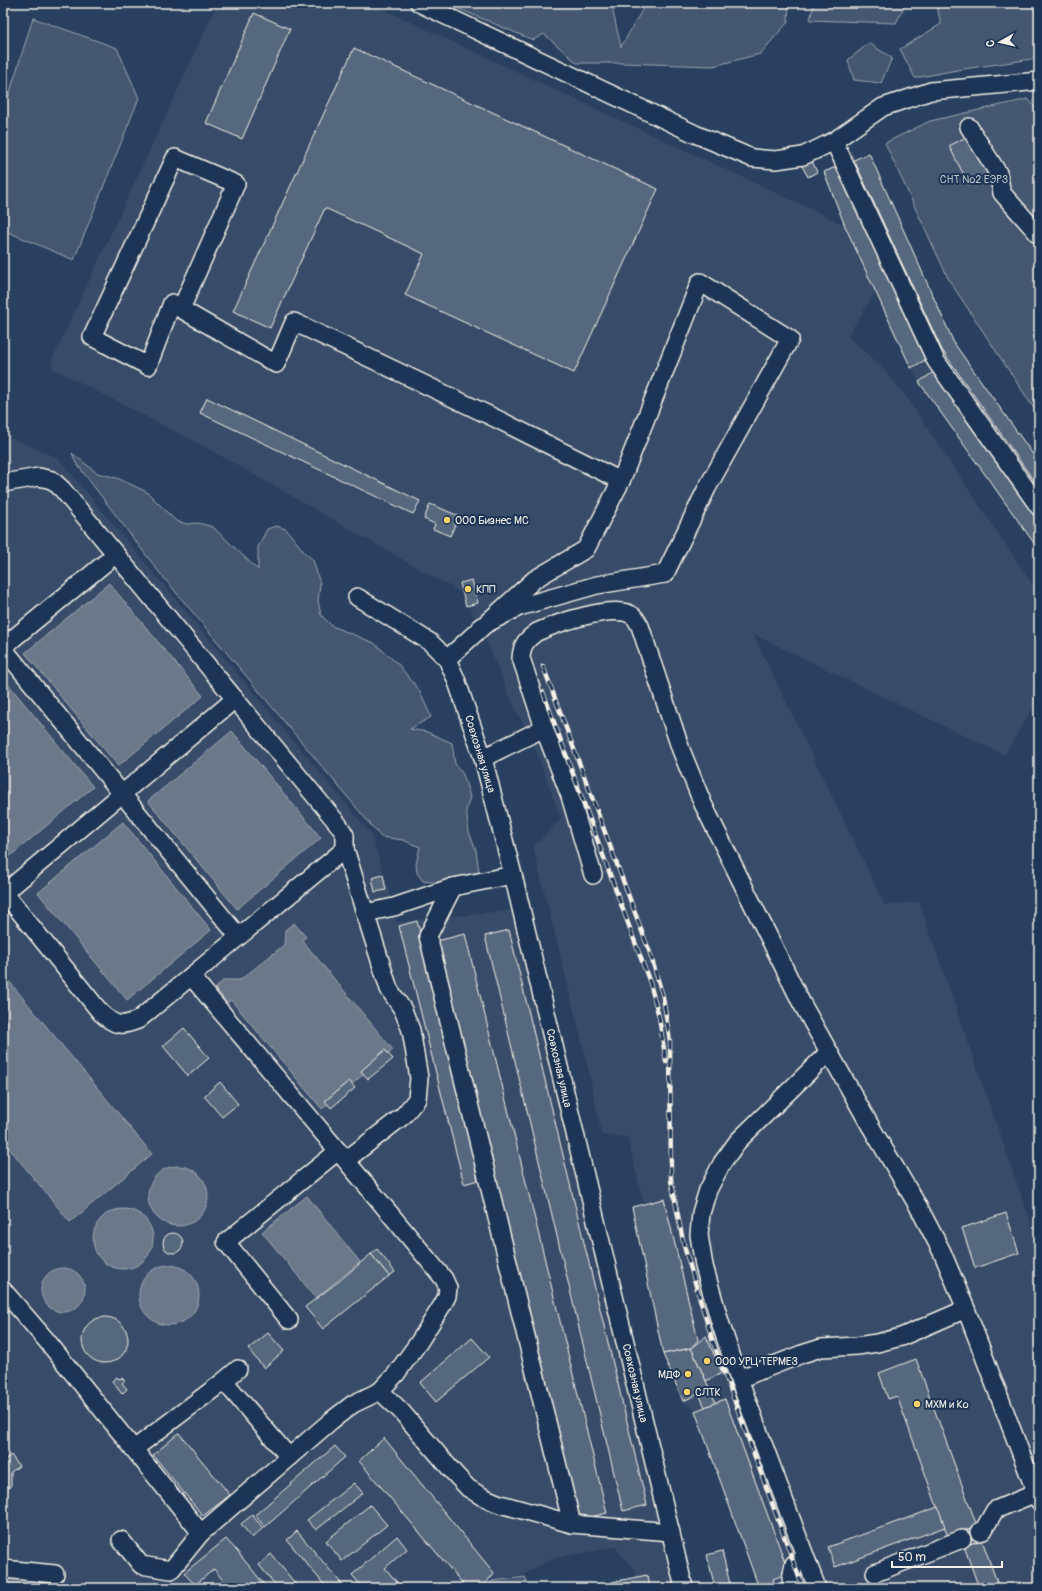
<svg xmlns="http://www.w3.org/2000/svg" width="1042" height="1591" viewBox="0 0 1042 1591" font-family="Pangolin,sans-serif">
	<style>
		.built { fill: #374c69 }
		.green { fill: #445771; stroke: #9ca4ac }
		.water { fill: #6a788a; stroke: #a1a8b0 }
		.building { fill: #56677d; stroke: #f4f1e8 }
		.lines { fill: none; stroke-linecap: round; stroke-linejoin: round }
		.minor-casing { stroke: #f4f1e8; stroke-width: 20 }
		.minor { stroke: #1d3557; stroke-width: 17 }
		.rail-casing { stroke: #f4f1e8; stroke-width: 4.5 }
		.rail { stroke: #1d3557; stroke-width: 3; stroke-dasharray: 9; stroke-linecap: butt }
		.poi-dot { fill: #ffd166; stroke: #1d3557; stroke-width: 1.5 }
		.labels { text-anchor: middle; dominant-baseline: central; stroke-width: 4; stroke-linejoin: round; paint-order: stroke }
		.park-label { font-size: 11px; fill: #bfc3c4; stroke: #1d3557 }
		.poi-label { font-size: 11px; fill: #f4f1e8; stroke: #1d3557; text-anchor: start }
		.street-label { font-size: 11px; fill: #f4f1e8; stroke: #1d3557 }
	</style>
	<rect width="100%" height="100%" fill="#2a4060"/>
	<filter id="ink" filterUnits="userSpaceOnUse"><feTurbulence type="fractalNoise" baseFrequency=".025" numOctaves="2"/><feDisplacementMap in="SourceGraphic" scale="8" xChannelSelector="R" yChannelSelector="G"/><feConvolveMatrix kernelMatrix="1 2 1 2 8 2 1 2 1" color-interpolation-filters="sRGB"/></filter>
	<g filter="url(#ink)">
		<g class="built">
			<path d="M218 3H370L845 225 824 172 869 153 954 343 1039 463V550L919 382 911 368 876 291 848 336 883 369 905 395 1039 594V699L1004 755 753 634 885 905 919 902 1039 1246V1588H759L695 1411 683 1401 663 1354 632 1207 644 1204 627 1137 602 1135 584 1050 533 847 561 819 530 735 514 707 484 635 469 606H466L463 594 209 449 52 368V360Z"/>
			<path d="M3 435 58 458 371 834 392 900 396 922 515 910 677 1588H640L635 1570 615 1547 551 1559 523 1575 491 1580 484 1588H3Z"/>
		</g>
		<g class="green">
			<path d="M445 3H617L613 12 621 47 646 3H789L788 22 760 54 713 66 622 63H577L544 34 533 40Z"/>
			<path d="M814 3H906L896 23 810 20Z"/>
			<path d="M936 3H1039V58L957 70 915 78 900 49 941 24Z"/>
			<path d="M33 18 117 48 139 98 74 260 3 230V114Z"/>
			<path d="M869 43 892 58 881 83 854 80 848 60Z"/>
			<path d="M1028 99 1039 112V416L949 280 885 143 930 121Z"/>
			<path d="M72 453 97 473 117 478 147 492 176 521 187 524 198 523 213 527 258 570V547L267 529 276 526 286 529 305 553 313 560 320 584 318 601 321 615 332 626 374 643 398 664 419 690 431 717 410 729 427 732 452 743 455 764 463 774 470 797 466 810 469 832 476 850 479 872C462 877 441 885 423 881L417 873 416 864 420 847 403 840 381 837 159 572 76 463Z"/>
			<path d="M525 1577 530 1588H487L492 1581Z"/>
		</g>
		<g class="water">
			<path d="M109 583 203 696 118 766 25 653Z"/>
			<path d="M3 678 93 787 9 857 3 850Z"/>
			<path d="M232 731 321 838 237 909 148 801Z"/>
			<path d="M123 822 211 930 127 1000 38 893Z"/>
			<path d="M294 923 306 937 302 940 393 1050 388 1054 385 1050 361 1071 364 1074 352 1084 349 1081 325 1101 328 1104 322 1109 231 1000 227 1003 215 988 224 980H240L284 945 285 930Z"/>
			<path d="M3 974 152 1154 70 1222 3 1141Z"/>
			<circle cx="178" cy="1196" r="30"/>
			<path d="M307 1196 360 1262 316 1298 262 1232Z"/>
			<circle cx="123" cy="1239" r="30"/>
			<circle cx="169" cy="1295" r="30"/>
			<circle cx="63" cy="1290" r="22"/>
		</g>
		<g class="building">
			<path d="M254 13 290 29 242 139 206 123Z"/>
			<path d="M354 48 658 189 574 373 405 295 424 254 325 208 270 328 233 311Z"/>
			<path d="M968 136 989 174 969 185 949 146Z"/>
			<path d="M869 153 954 343 1039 463V488L942 350 854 160Z"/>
			<path d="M812 161 817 172 808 177 802 166Z"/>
			<path d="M838 166 927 359 911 368 845 226 824 172Z"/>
			<path d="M935 371 1039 518V550L919 382Z"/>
			<path d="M207 398 420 501 413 514 200 413Z"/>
			<path d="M430 504 459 516 450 536 433 529 435 524 424 519Z"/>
			<path d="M472 580 478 603 466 606 460 583Z"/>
			<path d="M383 875 386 890 375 892 372 878Z"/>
			<path d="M417 921 482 1179 464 1184 399 926Z"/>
			<path d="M509 930 647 1505 623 1511 485 936Z"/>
			<path d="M465 934 607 1513 578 1520 437 941Z"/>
			<path d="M184 1028 209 1058 188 1076 163 1046Z"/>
			<path d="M385 1050 393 1059 368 1079 361 1071Z"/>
			<path d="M349 1081 355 1088 331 1108 325 1101Z"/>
			<path d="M220 1082 238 1104 222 1117 204 1096Z"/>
			<path d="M664 1199 698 1340 691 1348 663 1354 632 1207Z"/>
			<path d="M1006 1213 1019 1253 975 1268 962 1228Z"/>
			<circle cx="173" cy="1243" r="10"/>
			<path d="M377 1249 395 1272 389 1276 371 1254Z"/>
			<path d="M371 1254 389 1276 323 1329 305 1307 339 1281Z"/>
			<circle cx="105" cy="1340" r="23"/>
			<path d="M268 1333 284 1351 264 1368 248 1349Z"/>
			<path d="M706 1336 722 1373 706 1381 691 1348Z"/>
			<path d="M472 1338 489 1357 436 1402 420 1383Z"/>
			<path d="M691 1348 716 1403 705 1407 699 1394 683 1401 663 1354Z"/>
			<path d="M916 1359 977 1526 948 1537 897 1396 888 1399 879 1373Z"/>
			<path d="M117 1377 119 1379 122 1378 125 1381 122 1383 127 1389 122 1394 112 1381Z"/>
			<path d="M725 1399 789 1573 773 1579 776 1588H759L695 1411Z"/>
			<path d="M179 1433 230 1495 203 1516 153 1455Z"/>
			<path d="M384 1438 494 1573 482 1588H459L463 1584 359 1461Z"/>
			<path d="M335 1446 345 1457 265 1527 255 1515Z"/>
			<path d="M11 1455 19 1466 11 1472V1485L3 1495V1461Z"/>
			<path d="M354 1483 363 1493 316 1530 307 1520Z"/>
			<path d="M370 1505 387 1525 342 1561 326 1541Z"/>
			<path d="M938 1507 945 1527 835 1567 828 1547Z"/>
			<path d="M252 1515 263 1528 252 1538 241 1524Z"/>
			<path d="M977 1526 982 1540 964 1546 959 1533Z"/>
			<path d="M297 1531 345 1588H327L287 1540Z"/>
			<path d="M397 1536 407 1549 385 1568 402 1588H363L352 1575Z"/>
			<path d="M226 1539 236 1550 267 1588H229L214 1569 195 1585 184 1573Z"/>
			<path d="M982 1540 999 1588H979L964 1546Z"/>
			<path d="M722 1551 731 1588H715L707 1555Z"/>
			<path d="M271 1554 299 1588H278L259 1565Z"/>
			<path d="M3 1575 57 1581 56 1588 3 1587Z"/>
			<path d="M647 1575 649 1588H613L612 1582Z"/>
		</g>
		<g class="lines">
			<g class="minor-casing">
				<g id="minor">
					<path d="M419 3 695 134 752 158 776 160 803 156 834 141 883 107 931 91 1039 81"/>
					<path d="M969 127 998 173 1002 193 1039 235"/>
					<path d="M834 141 936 361 1039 507"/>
					<path d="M181 309 172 303 148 366 92 337 175 158 236 184 181 309 276 364 294 322 499 420 621 481"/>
					<path d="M3 483 39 477 52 480 62 489 338 824 345 835V849L389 989 403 1010 411 1030 419 1078 417 1099 403 1116 346 1160"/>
					<path d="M357 597 430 642 447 659 456 679 483 758 513 875 684 1588"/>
					<path d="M3 647 116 554"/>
					<path d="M3 648 238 936"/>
					<path d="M447 659 535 579 586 549 621 481 700 282 790 339 707 488 665 574 597 585 519 607 480 627"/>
					<path d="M483 758 544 728"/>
					<path d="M593 875 570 796 544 728 521 658C522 644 526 640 537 632 555 624 617 602 633 616 636 618 638 623 640 626L681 750 703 804 801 1002 871 1127 918 1206 942 1252 966 1309"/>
					<path d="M453 887 428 936 572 1524"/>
					<path d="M3 891 101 1013C115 1026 121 1027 138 1020L345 849"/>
					<path d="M4 893 235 699"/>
					<path d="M365 913 394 907 453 887 513 875"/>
					<path d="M191 976 338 1151"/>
					<path d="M3 1290 47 1341 201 1533 332 1420 353 1404 380 1391 396 1374 419 1342 443 1304 447 1296 448 1288 444 1279 338 1151 226 1242 289 1320"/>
					<path d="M739 1379 802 1354 821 1348 857 1346 877 1343 901 1337 966 1309 1039 1501"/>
					<path d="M224 1381 238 1369"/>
					<path d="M380 1391 401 1411 454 1473 468 1488 481 1496 497 1503 572 1524 671 1532"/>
					<path d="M134 1449 224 1381 289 1457"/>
					<path d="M979 1532 983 1531 995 1510 1036 1493"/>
					<path d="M121 1540 141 1565 171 1570 201 1533"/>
					<path d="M3 1569 55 1574"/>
					<path d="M875 1573 962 1539"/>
					<path d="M791 1579 794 1564 805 1557"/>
					<path d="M817 1588 739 1379 720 1322 704 1266 699 1235 701 1213 708 1190 722 1163 738 1141 829 1052"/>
				</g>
			</g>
			<use href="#minor" class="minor"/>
			<g class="rail-casing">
				<g id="rail">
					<path d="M543 666 650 953 663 997 670 1041 671 1180 684 1246 713 1342 803 1588"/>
					<path d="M543 692 650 983 659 1017 666 1062"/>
				</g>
			</g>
			<use href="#rail" class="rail"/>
		</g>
	</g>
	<g class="poi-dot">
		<circle cx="447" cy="520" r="4"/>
		<circle cx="468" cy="589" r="4"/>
		<circle cx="707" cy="1361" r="4"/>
		<circle cx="688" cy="1374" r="4"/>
		<circle cx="687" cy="1392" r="4"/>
		<circle cx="917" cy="1404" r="4"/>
	</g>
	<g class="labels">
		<g class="park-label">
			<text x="974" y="179">СНТ №2 ЕЭРЗ</text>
		</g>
		<g class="poi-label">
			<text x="455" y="520">ООО Бизнес МС</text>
			<text x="476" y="589">КПП</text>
			<text x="715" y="1361">ООО УРЦ ТЕРМЕЗ</text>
			<text x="680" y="1374" text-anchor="end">МДФ</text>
			<text x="695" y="1392">СЛТК</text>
			<text x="925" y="1404">МХМ и Ко</text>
		</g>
		<g class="street-label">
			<text transform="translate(480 754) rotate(73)">Совхозная улица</text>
			<text transform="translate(559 1068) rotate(77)">Совхозная улица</text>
			<text transform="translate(635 1383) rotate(77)">Совхозная улица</text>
		</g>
	</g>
	<rect width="1042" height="1591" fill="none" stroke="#1d3557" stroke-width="16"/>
	<rect x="8" y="8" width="1026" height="1575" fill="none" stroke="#f4f1e8" stroke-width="1.5" filter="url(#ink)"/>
	<g transform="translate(1000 42) rotate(262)" stroke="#1d3557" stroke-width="3" paint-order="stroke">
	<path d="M0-3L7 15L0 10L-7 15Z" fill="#f4f1e8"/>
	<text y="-6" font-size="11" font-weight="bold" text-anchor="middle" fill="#f4f1e8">С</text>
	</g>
	<path d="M892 1561v6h110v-6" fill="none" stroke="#f4f1e8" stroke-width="2"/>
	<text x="898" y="1561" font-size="12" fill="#f4f1e8" stroke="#1d3557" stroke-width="3" paint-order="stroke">50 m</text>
</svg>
